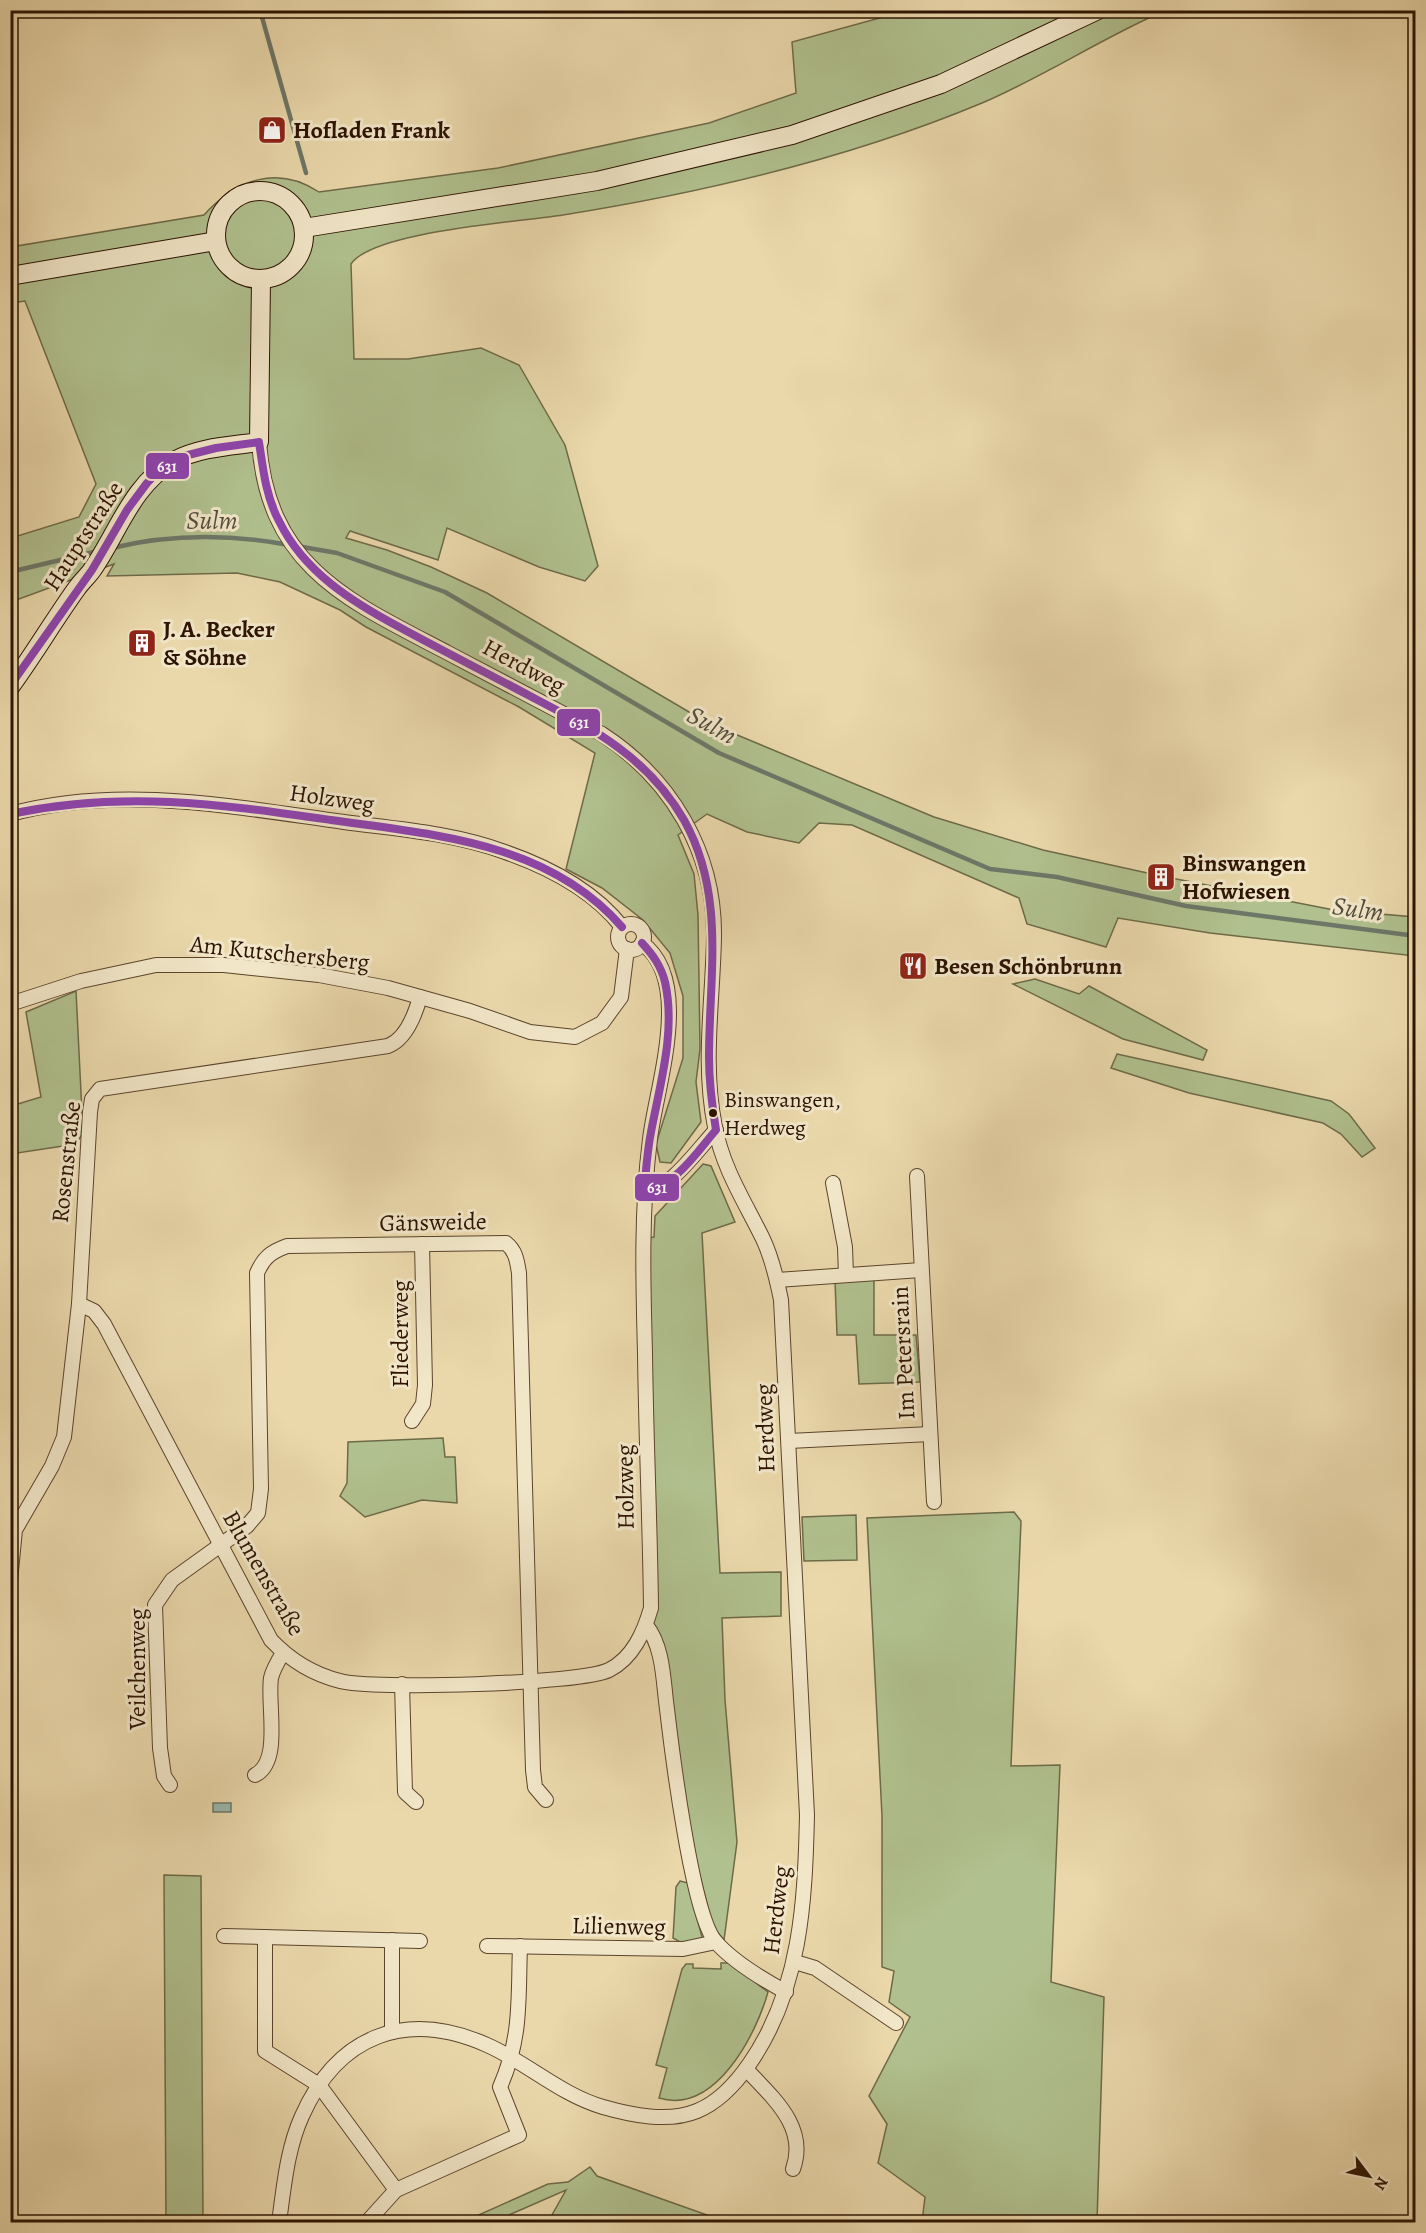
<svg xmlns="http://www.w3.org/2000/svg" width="1426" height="2233" viewBox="0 0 1426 2233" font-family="Alegreya,serif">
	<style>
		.green { fill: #b0c08e; stroke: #6e6a48; stroke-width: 1.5 }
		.water { fill: #98b9ac; stroke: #6d7768; stroke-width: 1.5 }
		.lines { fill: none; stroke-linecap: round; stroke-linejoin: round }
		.stream { stroke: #6d7768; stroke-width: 4.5 }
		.street-casing { stroke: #5c442c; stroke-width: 16 }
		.secondary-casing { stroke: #2d1302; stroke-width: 20 }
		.street { stroke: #f1e6c8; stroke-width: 14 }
		.secondary { stroke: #f1e6c8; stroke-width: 18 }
		.bus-1-casing { stroke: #f1e6c8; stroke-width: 12 }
		.bus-1 { stroke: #8e44ad; stroke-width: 8 }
		.bus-dot { fill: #2d1302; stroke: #f1e6c8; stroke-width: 2 }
		.labels { text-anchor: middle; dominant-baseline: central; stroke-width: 6; stroke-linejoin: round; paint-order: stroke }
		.bus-label { font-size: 22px; fill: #2d1302; stroke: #f1e6c8; text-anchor: start }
		.poi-label { font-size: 24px; font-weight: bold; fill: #2d1302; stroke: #f1e6c8; text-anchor: start }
		.street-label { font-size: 24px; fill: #2d1302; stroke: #f1e6c8 }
		.water-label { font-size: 26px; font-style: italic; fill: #524d3e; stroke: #f1e6c8 }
		.line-badge { stroke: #f1e6c8; stroke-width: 2 }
		.badge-label { font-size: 16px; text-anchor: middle; font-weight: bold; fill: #fff }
	</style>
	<rect width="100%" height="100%" fill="#ead8ab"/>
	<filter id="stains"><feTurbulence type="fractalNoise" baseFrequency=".00333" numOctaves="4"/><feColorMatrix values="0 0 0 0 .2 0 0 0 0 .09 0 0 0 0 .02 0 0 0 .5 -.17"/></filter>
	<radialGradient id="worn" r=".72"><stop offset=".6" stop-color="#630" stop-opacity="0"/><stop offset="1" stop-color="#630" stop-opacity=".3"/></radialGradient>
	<g class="green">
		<path d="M905 11H1164C1102 38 1045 76 982 103 853 157 701 193 563 215 520 222 373 231 351 264L354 359H408L481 348 519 365 565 445 598 566 585 581 539 567 447 528 438 560 350 531 346 538 387 550 431 567 487 593 706 722 934 817 1043 850 1161 876 1334 910 1415 917V956L1210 933 1118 918 1106 947 1027 924 1019 898 852 825 819 823 799 843 747 832 707 814 678 835 694 874 698 915 700 1049 696 1082 701 1122 671 1163 660 1162 656 1144 683 1058V996L670 953 643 920 602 888 566 869 595 753 519 707 366 627 340 610 280 582 237 573 107 576 114 564 11 602V538L79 517 96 484 25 301 11 303V247L204 215C236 180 277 164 319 192L498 168 709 123 796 93 792 42Z"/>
		<path d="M1035 979 1079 994 1089 986 1207 1050 1203 1060 1123 1039 1013 984Z"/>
		<path d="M76 991 83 1133 76 1144 11 1154V1106L41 1097 26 1012Z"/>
		<path d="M1117 1054 1331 1101 1349 1114 1375 1148 1362 1157 1341 1134 1323 1123 1189 1093 1111 1068Z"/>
		<path d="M703 1164 711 1166 735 1222 702 1233 720 1573 781 1572V1616L722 1618 725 1700 737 1842 724 1940 713 1927 698 1869 671 1741 660 1657 646 1625 642 1239 654 1237 655 1216Z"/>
		<path d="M874 1279V1335H916L920 1382 859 1384 856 1335H837L835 1280Z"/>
		<path d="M443 1438 445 1457H455L457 1503 422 1500 365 1517 340 1496 347 1483 348 1442Z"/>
		<path d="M1014 1512 1021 1521 1011 1766 1060 1765 1051 1982 1104 1997 1097 2222H922L925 2197 878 2163 887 2124 869 2096 910 2017 889 2002 894 1971 882 1967V1816L867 1518Z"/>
		<path d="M856 1515 857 1560 804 1561 802 1517Z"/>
		<path d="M164 1875 201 1876 203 2222H166Z"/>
		<path d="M680 1881 688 1883 702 1937 697 1943 680 1942 673 1938 676 1887Z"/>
		<path d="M721 1963H730L768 1992C756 2035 715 2115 659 2098L667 2068 656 2065 682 1969 686 1964H693V1968L721 1969Z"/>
		<path d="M590 2167 597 2176 707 2215 704 2222H548L566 2190 493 2222H463L548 2184 568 2182Z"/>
	</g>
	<rect class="water" x="213" y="1803" width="18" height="9"/>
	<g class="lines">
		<g class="stream">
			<path d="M260 10 306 173"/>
			<path d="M297 546 337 553 445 592 719 753 990 869 1057 877 1186 906 1416 936"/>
			<path d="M112 548C170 534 230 534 289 545"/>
			<path d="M10 572 98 551"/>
		</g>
		<g class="street-casing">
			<g id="street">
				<path d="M259 442C268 568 349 601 448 653 500 680 551 707 602 734 671 779 715 852 714 936 713 1001 702 1063 715 1127 723 1169 745 1202 763 1239 772 1258 777 1280 781 1300L807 1815C805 1902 801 1989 750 2063 737 2082 719 2102 697 2111 668 2123 631 2115 603 2107 561 2095 526 2062 487 2045 406 2009 338 2035 302 2116 287 2149 284 2187 279 2222"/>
				<path d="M10 814C120 784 234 807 344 822 398 829 454 833 505 852 548 867 594 891 622 927"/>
				<circle cx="631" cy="937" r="13"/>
				<path d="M10 1004 81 981 156 965H224L319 975 388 988 470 1011 530 1032 575 1037 602 1023 621 997 627 949"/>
				<path d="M917 1176 934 1502"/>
				<path d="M833 1183 845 1247 846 1275"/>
				<path d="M644 1192C669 1191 699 1148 716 1130"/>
				<path d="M777 1280 921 1270"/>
				<path d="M79 1304 94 1311 104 1324 271 1640C291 1661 312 1674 340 1681 373 1690 581 1684 609 1670 633 1658 644 1632 651 1608 650 1523 646 1438 645 1353 643 1281 641 1210 650 1139 656 1087 694 981 642 943"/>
				<path d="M412 1421 423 1404 425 1385 422 1244"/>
				<path d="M789 1441 930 1434"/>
				<path d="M10 1581 15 1530 52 1466 64 1437 79 1304 90 1112 92 1099 100 1089 388 1046C406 1039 415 1015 420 997"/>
				<path d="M646 1625C664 1648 663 1681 667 1709 672 1752 692 1913 715 1941 733 1962 762 1979 786 1992"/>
				<path d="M10 1637V1757"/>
				<path d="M402 1684 405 1792 416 1802"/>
				<path d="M255 1775C282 1762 267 1705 271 1678 273 1669 278 1661 283 1653"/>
				<path d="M170 1785 164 1776 160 1748 155 1605 172 1580 247 1526 258 1513 261 1489 257 1273C264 1257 271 1252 287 1246L506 1243C516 1251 517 1261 519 1273L533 1770 535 1787 546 1800"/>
				<path d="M224 1936 420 1941"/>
				<path d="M265 1937V2051L319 2085 396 2190"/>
				<path d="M487 1946 683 1949 716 1942"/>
				<path d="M795 1962 815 1968 896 2023"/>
				<path d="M392 2030V1940"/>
				<path d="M746 2069C773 2098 808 2127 793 2169"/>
				<path d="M367 2222 396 2190 519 2135 500 2087C522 2037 518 1999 520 1946"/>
			</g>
		</g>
		<g class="secondary-casing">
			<g id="secondary">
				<circle cx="260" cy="235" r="44"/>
				<path d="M304 228 597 181 792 135 941 84 1098 10"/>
				<path d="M10 276 216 241"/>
				<path d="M10 687C34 654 54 620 77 588 82 581 88 576 92 570 118 533 132 484 174 461 199 447 232 446 259 442L261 279"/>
			</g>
		</g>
		<use href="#street" class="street"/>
		<use href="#secondary" class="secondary"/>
		<g class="bus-1-casing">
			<g id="bus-1">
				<path d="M10 686 92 570 127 510 147 483 159 471 184 456 216 448 259 442C263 469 266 497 279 521 304 572 352 602 401 628 443 651 487 673 530 696 593 729 647 756 684 820 726 895 709 976 709 1057 709 1082 712 1106 716 1130 696 1153 676 1185 644 1192 646 1172 647 1152 651 1132 660 1084 676 1031 665 982 661 966 653 955 642 943"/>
				<path d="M10 814C123 790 219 804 331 820 435 835 548 842 622 927"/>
			</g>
		</g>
		<use href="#bus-1" class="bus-1"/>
	</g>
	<defs>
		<g id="shop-square" transform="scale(1.5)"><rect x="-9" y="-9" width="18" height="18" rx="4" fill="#8f2418" stroke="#f1e6c8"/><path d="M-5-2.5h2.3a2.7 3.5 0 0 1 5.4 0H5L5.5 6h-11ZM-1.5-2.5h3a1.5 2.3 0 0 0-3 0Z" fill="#fff"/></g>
		<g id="building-square" transform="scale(1.5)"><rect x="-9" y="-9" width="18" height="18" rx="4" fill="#8f2418" stroke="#f1e6c8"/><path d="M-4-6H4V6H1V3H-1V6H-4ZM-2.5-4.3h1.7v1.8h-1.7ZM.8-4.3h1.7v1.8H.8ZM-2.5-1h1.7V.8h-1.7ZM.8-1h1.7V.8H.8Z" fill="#fff"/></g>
		<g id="restaurant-square" transform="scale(1.5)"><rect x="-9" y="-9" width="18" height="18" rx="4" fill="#8f2418" stroke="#f1e6c8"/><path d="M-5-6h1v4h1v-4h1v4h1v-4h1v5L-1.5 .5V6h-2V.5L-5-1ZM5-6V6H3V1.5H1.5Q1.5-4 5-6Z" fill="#fff"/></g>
	</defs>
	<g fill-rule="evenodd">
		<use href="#shop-square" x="272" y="130"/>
		<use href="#building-square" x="142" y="643"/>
		<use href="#building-square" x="1161" y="877"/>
		<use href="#restaurant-square" x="913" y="966"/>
	</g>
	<circle class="bus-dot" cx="713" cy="1113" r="5"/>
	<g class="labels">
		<g class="bus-label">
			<text x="724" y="1100">Binswangen,<tspan x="724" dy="28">Herdweg</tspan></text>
		</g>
		<g class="poi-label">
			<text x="293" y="130">Hofladen Frank</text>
			<text x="163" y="629">J. A. Becker<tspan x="163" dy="28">&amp; Söhne</tspan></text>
			<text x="1182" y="863">Binswangen<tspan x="1182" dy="28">Hofwiesen</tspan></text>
			<text x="934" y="966">Besen Schönbrunn</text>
		</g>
		<g class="street-label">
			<text transform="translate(83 536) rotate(-57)">Hauptstraße</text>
			<text transform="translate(524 666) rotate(28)">Herdweg</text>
			<text transform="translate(332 798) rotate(8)">Holzweg</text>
			<text transform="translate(280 953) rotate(6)">Am Kutschersberg</text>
			<text transform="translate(66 1162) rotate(-84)">Rosenstraße</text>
			<text transform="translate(433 1222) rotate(-1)">Gänsweide</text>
			<text transform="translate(400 1334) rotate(-90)">Fliederweg</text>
			<text transform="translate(903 1353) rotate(-93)">Im Petersrain</text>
			<text transform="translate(765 1428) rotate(-92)">Herdweg</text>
			<text transform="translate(625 1487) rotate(-91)">Holzweg</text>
			<text transform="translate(264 1573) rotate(60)">Blumenstraße</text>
			<text transform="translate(137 1669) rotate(-90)">Veilchenweg</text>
			<text transform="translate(776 1910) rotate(-83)">Herdweg</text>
			<text transform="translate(619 1926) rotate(1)">Lilienweg</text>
		</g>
		<g class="water-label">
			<text x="212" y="520">Sulm</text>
			<text transform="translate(712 725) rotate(29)">Sulm</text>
			<text transform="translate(1358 909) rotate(8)">Sulm</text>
		</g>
	</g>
	<g class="line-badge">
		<rect x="145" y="452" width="45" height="28" rx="6" fill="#8e44ad"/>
		<rect x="556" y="708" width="45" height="29" rx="6" fill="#8e44ad"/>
		<rect x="634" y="1173" width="46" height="29" rx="6" fill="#8e44ad"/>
	</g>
	<g class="badge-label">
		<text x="167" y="472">631</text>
		<text x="579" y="728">631</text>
		<text x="657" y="1193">631</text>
	</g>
	<rect width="1426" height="2233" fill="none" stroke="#ead8ab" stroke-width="36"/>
	<rect x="12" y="12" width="1402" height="2209" fill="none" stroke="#2d1302" stroke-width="3"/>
	<rect x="18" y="18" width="1390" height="2197" fill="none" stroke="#2d1302" stroke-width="1.5"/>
	<g transform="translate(1369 2176) rotate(122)" stroke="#f1e6c8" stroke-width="4.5" paint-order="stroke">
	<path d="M0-4.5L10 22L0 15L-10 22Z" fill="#2d1302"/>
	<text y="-9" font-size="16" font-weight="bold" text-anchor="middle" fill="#2d1302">N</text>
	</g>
	<rect width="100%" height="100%" filter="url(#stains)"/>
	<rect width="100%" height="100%" fill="url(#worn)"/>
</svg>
